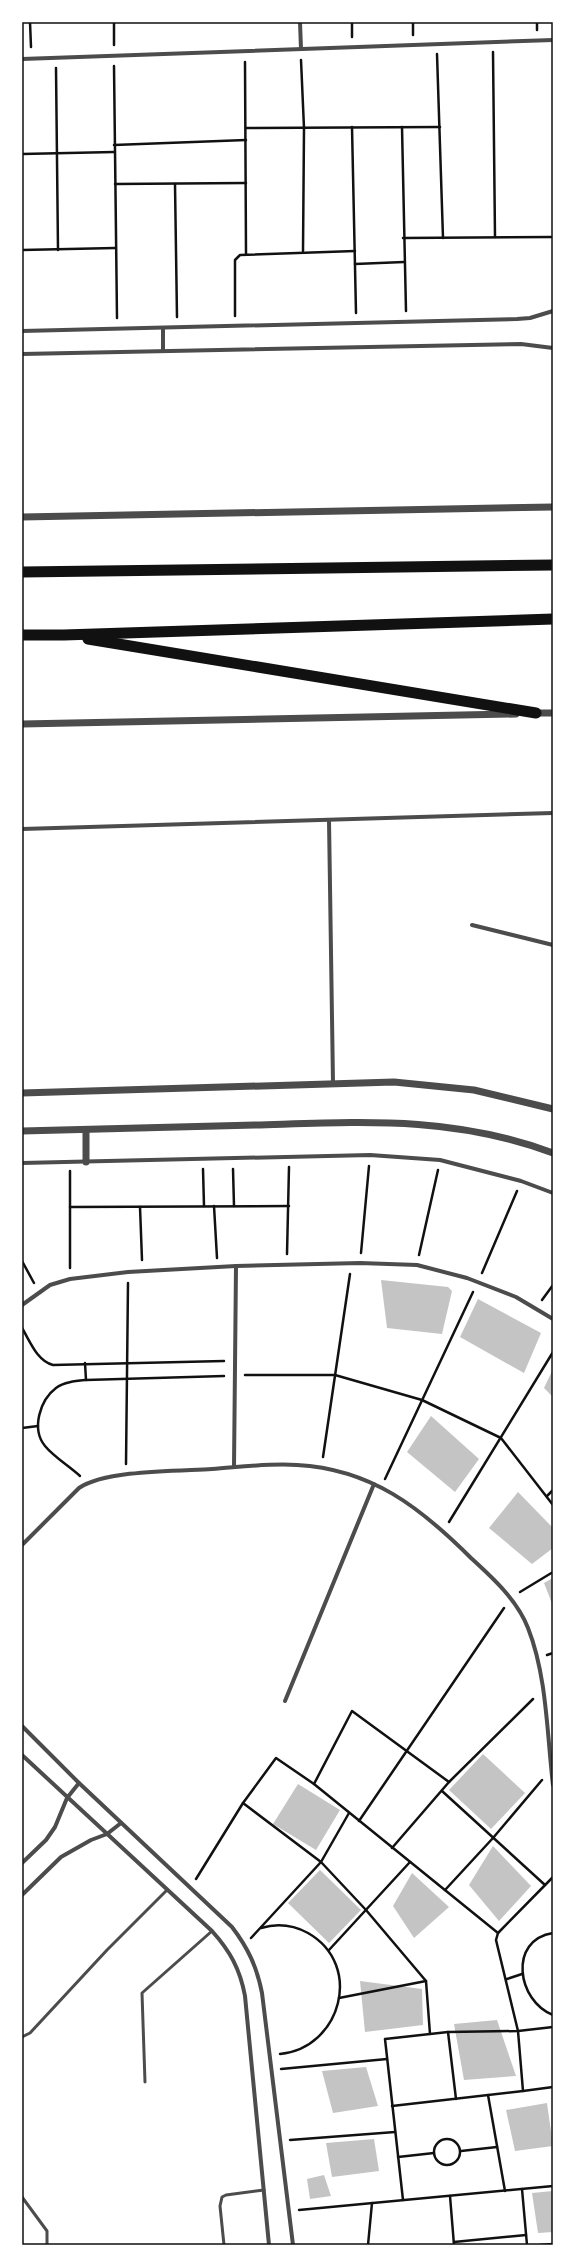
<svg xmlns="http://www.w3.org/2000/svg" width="575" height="2267" viewBox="0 0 575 2267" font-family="'Exo 2',sans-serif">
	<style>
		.building { fill: #c4c4c4 }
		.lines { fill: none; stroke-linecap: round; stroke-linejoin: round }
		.path { stroke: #111; stroke-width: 2.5 }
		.service { stroke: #4c4c4c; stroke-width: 3 }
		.minor { stroke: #4c4c4c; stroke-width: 4 }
		.tertiary { stroke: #4c4c4c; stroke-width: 7 }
		.trunk { stroke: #111; stroke-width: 11 }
		.neatline { fill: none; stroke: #111; stroke-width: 1.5 }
	</style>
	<rect width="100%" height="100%" fill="#fff"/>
	<g class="building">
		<path d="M381 1280 448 1287 452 1291 442 1334 387 1328Z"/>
		<path d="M478 1299 541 1333 524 1373 460 1337Z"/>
		<path d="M553 1369V1397L544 1388Z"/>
		<path d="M431 1416 479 1459 455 1492 407 1452Z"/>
		<path d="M518 1492 553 1528V1548L532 1564 489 1528Z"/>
		<path d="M553 1578V1606L544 1583Z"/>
		<path d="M483 1754 525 1793 491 1829 449 1790Z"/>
		<path d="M298 1784 340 1810 316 1850 273 1824Z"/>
		<path d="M493 1846 531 1886 499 1921 469 1885Z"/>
		<path d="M320 1870 361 1910 329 1943 288 1903Z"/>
		<path d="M412 1873 449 1907 414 1938 393 1906Z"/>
		<path d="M360 1981 422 1989 423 2025 365 2032Z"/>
		<path d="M497 2020 516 2076 464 2080 454 2024Z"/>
		<path d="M366 2067 378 2106 333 2113 322 2071Z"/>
		<path d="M547 2103 553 2146 515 2151 506 2110Z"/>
		<path d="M374 2139 379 2171 332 2177 326 2143Z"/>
		<path d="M324 2175 331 2196 310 2199 307 2179Z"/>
		<path d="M553 2191V2232L538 2233 532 2193Z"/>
	</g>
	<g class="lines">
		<g class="path">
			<path d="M30 22 31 47"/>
			<path d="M114 22V45"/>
			<path d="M537 22V30"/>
			<path d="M413 35V22"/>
			<path d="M352 37V22"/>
			<path d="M493 52 495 237"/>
			<path d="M437 54 443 238"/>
			<path d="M301 60 304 128 303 251"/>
			<path d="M245 62 246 254"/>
			<path d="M114 66 117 318"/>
			<path d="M56 68 58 250"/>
			<path d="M352 127 356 313"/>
			<path d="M402 127 406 311"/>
			<path d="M246 128 440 127"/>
			<path d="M114 145 246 140"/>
			<path d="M22 154 114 152"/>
			<path d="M115 184 246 183"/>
			<path d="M175 184 177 317"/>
			<path d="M403 238 553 237"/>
			<path d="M22 250 115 248"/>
			<path d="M355 264 404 262"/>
			<path d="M235 316V260L240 255 355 251"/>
			<path d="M203 1169 204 1206"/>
			<path d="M233 1169 234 1206"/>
			<path d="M214 1206 217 1258"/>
			<path d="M70 1207 289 1206"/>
			<path d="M140 1207 142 1260"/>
			<path d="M361 1253 369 1166"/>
			<path d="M287 1254 289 1167"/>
			<path d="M419 1255 438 1170"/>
			<path d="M22 1261 34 1283"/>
			<path d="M70 1268V1171"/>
			<path d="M482 1273 517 1191"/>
			<path d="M542 1300 553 1285"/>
			<path d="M22 1328C30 1341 37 1361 53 1365L224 1361"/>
			<path d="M85 1363 86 1380"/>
			<path d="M245 1375H335L422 1400 501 1438 553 1505"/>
			<path d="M22 1428 38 1426"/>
			<path d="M323 1457 350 1274"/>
			<path d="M126 1464 128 1283"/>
			<path d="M80 1476C69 1466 54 1457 45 1446 31 1429 40 1400 56 1388 64 1382 76 1381 86 1380L224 1376"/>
			<path d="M385 1479 473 1292"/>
			<path d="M547 1496 553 1490"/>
			<path d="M449 1522 553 1352"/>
			<path d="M520 1592 553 1572"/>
			<path d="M547 1655 553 1653"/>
			<path d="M314 1784 352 1711 449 1782"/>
			<path d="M442 1791 545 1885"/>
			<path d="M243 1803 321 1862 251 1938"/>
			<path d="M349 1813 321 1862 366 1910 426 1981 430 2034"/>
			<path d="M359 1821 504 1608"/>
			<path d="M392 1848 449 1782 533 1699"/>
			<path d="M196 1879 243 1803 276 1758 314 1784 498 1933"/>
			<path d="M445 1890 493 1838 542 1780"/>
			<path d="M261 1928C278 1923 293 1925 308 1933 364 1965 341 2048 280 2054"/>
			<path d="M553 1933C508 1940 517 2001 553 2015"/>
			<path d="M329 1950 410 1862"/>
			<path d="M507 1979 522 1974"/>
			<path d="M339 1998 426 1981"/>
			<path d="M448 2032 456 2099"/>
			<path d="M281 2069 387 2059"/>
			<path d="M523 2091 553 2087"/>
			<path d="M488 2095 505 2191"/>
			<path d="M392 2106 523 2091 518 2031 496 1940 498 1933 553 1877"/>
			<circle cx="447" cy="2152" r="13"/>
			<path d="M290 2140 395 2132"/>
			<path d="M461 2151 497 2147"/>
			<path d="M398 2157 434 2153"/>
			<path d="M522 2189 527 2245"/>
			<path d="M450 2196 454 2245"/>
			<path d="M403 2200 385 2039 448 2032 518 2031 553 2027"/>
			<path d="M299 2210 553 2186"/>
			<path d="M454 2242 526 2235"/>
			<path d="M368 2245 372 2203"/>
			<path d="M540 2245 553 2244"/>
		</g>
		<g class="service">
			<path d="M22 2037 30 2033 107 1950 167 1890"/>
			<path d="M145 2082 142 1993 212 1931"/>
			<path d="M22 2197 47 2231V2245"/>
			<path d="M224 2245 220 2206 222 2197 226 2195 264 2190"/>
		</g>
		<g class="minor">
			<path d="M300 22 301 49"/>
			<path d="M22 59 553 40"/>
			<path d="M163 328V351"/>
			<path d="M22 331 517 319 530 318 553 311"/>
			<path d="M22 354 521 344 553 348"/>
			<path d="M329 820 333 1083"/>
			<path d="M22 829 553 813"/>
			<path d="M472 925 553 945"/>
			<path d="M22 1163 370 1155 440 1160 521 1181 553 1193"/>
			<path d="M22 1305 50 1285 70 1279 128 1272 236 1266 360 1263 417 1265 467 1278 516 1297 553 1319"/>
			<path d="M234 1467 236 1266"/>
			<path d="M22 1545 79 1488C106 1470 177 1471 212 1469 240 1467 269 1463 297 1465 371 1469 420 1507 471 1558 493 1578 517 1600 528 1628 547 1676 547 1735 553 1785"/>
			<path d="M285 1701 374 1484"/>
			<path d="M22 1726 79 1783 232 1927C248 1948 257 1967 262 1993L293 2245"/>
			<path d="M22 1755 212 1931C230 1951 240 1969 245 1996L269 2245"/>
			<path d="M22 1863 46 1840 55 1827 67 1798 79 1783"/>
			<path d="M22 1895 61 1857 91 1840 107 1834 121 1823"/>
		</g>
		<g class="tertiary">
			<path d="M22 517 553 507"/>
			<path d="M532 713H553"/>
			<path d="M22 724 516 714"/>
			<path d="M22 1093 394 1082 474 1090 553 1109"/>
			<path d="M22 1131C100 1129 177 1127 255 1125 360 1122 451 1115 553 1153"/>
			<path d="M86 1162V1130"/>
		</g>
		<g class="trunk">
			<path d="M22 572 553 565"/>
			<path d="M22 635H64L553 619"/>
			<path d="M88 639 536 713"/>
		</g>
	</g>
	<rect width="575" height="2267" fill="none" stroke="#ffffff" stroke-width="46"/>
	<rect x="23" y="23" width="529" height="2221" class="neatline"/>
</svg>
